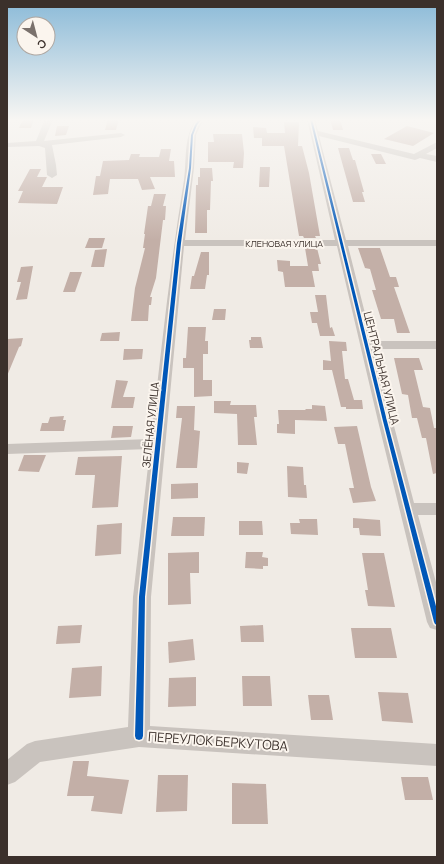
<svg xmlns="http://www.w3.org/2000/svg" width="444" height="864" viewBox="0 0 444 864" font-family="Manrope,sans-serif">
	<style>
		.building { fill: #c3afa7 }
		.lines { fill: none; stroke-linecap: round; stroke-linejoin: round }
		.minor { fill: #c9c3be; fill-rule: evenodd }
		.cycleway-casing { stroke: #fbf5ee; stroke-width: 3 }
		.cycleway { fill: #0057b8; fill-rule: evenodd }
		.labels { text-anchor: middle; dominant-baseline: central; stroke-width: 4; stroke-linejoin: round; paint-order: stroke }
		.far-street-label { font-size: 9px; fill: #3b302b; stroke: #fbf5ee }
		.street-label { font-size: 11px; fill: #3b302b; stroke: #fbf5ee }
		.near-street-label { font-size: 13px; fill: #3b302b; stroke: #fbf5ee }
	</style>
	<rect width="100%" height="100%" fill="#f0ebe5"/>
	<g class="building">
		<path d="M23 119H34L31 128H19Z"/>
		<path d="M108 119H119L116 130H105Z"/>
		<path d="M330 119H340L343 130H333Z"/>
		<path d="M284 122H299L298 146H302L309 173 320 236H315L316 238H304L303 236H299L284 146H262V138H254L253 127 266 128 267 133H285Z"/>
		<path d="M57 126H69L66 135 55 136Z"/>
		<path d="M407 126 434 133 413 146 384 139Z"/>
		<path d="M213 134H242L244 153 243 168H233L234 162H208V142H214Z"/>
		<path d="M338 148H349L353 160H355L364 192H362L365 202H353Z"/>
		<path d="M161 149H171L169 161H174L175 177H150L155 189 142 190 138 179H110L108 194 93 195 96 176H100L103 161 129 160 131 154H140L139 157H159Z"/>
		<path d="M371 154H381L386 164H376Z"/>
		<path d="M260 167H270L269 187H259Z"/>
		<path d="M200 168H212L213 181H211L210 210H207V233H195L196 185H198V177H200Z"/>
		<path d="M30 169H41L37 177H47L42 187H63L57 204 18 203 23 191H18Z"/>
		<path d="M154 194H166L163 206H166L165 220H163L156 278 150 297H152L151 305H149L148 321H131L135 288 145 248H143L145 234H144L148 206H151Z"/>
		<path d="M89 238H105L102 248H85Z"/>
		<path d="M305 248H317L321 264H318L319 271H312L315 287H285L283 272 278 271 277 260 290 261V266H308Z"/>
		<path d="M358 248H380L390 277H396L399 287H394L410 333H397L394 319H381L372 290H376L370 269 365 268Z"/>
		<path d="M107 249 104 267H91L95 250Z"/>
		<path d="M201 252H209V275H207L205 289H190L192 276H194Z"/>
		<path d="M33 266 27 299 16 300 21 282H17L21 267Z"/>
		<path d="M70 272H82L75 292H63Z"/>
		<path d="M315 295H326L330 328 332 327 335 336H320L317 323H312L310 312H318Z"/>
		<path d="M214 309H226L225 320H212Z"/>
		<path d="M188 327H206L205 341H208V354H203V380H212V396L194 397V368H183V358H186Z"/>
		<path d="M120 332 119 341H100L102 333Z"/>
		<path d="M251 337H261L263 348H250L249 340H251Z"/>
		<path d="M23 338 21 346 19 347 7 376V339Z"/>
		<path d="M329 341 346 342 347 351H342L345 379H348L354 400H362L363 409H346V407H341L332 370H323V360L331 361Z"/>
		<path d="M124 349H143L142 359 123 360Z"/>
		<path d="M394 358H419L423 370H414L423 407 430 408 434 428H437V473L433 474 426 438H422L417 418H412L408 395 402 394Z"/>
		<path d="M116 380 128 381 123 397H135L133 408H111Z"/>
		<path d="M214 401H231L230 405H256L257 417H254L257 445H238L237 414 214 413Z"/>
		<path d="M312 405 325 406 327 421 295 420V434L277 433V424H279L278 410H306L305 409H312Z"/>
		<path d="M177 406H195L194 430 200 431 197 468H176L182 418H176Z"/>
		<path d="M64 416 63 420H66L64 431H40L42 423H48L50 417Z"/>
		<path d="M113 426H133L131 437 111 438Z"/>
		<path d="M357 426 371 487 376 501 353 503 349 488H354L345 444H338L334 427Z"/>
		<path d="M24 455H46L39 472 18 471Z"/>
		<path d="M122 456 118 507 92 508 95 475H75L78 457Z"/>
		<path d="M237 462 249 463 247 474 237 473Z"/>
		<path d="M287 466 303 467 304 485H306L307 498 288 497Z"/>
		<path d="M198 483V498L171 499V484Z"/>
		<path d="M173 517H205L204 536H171Z"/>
		<path d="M353 518 380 520 381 536 360 535 359 528H353Z"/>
		<path d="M299 519H317L318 535 291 534 290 523H300Z"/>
		<path d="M239 521H262L263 535H239Z"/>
		<path d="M122 523 121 554 95 556 97 525Z"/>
		<path d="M199 552V573H190L191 604 168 605V553Z"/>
		<path d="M246 552H263L262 557 268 558V566H263V569L245 568Z"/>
		<path d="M362 553H384L395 607 368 606 365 590H368Z"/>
		<path d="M82 625 80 643 56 644 58 626Z"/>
		<path d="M263 625 264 642H241L240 626Z"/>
		<path d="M351 628H391L397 658H355Z"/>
		<path d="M193 639 195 660 169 663 168 642Z"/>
		<path d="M102 666 101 696 69 698 72 668Z"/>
		<path d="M242 676H270L272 706H243Z"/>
		<path d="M196 677V706L168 707 169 678Z"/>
		<path d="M378 692 408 693 413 723 382 721Z"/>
		<path d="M308 695H329L333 720H311Z"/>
		<path d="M73 761H89L87 776 129 780 122 814 91 811 94 796H67Z"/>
		<path d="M158 775H188L187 811 156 812Z"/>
		<path d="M401 777H428L433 800H405Z"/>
		<path d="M232 783 266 784 268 824H232Z"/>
	</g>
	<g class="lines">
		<g class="minor">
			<path d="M45 119H53L44 141 121 133 125 135 121 137 52 145 56 165 57 175 52 178 47 175 45 148 39 146 7 147V143L36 141Z"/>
			<path d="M197 119H205L200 126 196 135 194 168 185 240H335L307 119H315L318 131 414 154 437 142V148L426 154 437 156V162L420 158 415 160 319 136 346 240H437V246H348L372 341H437V349H374L414 503H437V515H418L437 586V630L430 628 427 622 378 421 337 246H184L151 597 150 726 437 744V766L139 747 40 762 15 782 7 785V760L27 744 35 741 128 727 133 597 150 449 7 454V444L151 439C161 353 170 266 184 180 187 160 183 135 197 119Z"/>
		</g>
		<g class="cycleway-casing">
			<g id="cycleway">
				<path d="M199 119H202L197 125 193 135 191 168 181 243 145 597 143 736 142 739 139 740 136 739 135 736 139 597 177 243 189 168 191 135 195 125Z"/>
				<path d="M310 119H312L387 421 437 610V625L435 624 434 622 383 421Z"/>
			</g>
		</g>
		<use href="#cycleway" class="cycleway"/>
	</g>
	<linearGradient id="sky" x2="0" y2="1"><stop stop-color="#8bbad8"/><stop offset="0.5" stop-color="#f8f6f3"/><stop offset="1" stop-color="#f8f6f3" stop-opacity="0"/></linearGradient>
	<rect width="444" height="240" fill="url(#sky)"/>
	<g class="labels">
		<g class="far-street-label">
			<text x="284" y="243">КЛЕНОВАЯ УЛИЦА</text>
		</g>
		<g class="street-label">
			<text transform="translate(382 368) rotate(76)">ЦЕНТРАЛЬНАЯ УЛИЦА</text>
			<text transform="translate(150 425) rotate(-84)">ЗЕЛЁНАЯ УЛИЦА</text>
		</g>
		<g class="near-street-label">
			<text transform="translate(218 741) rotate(4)">ПЕРЕУЛОК БЕРКУТОВА</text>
		</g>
	</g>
	<rect width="444" height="864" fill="none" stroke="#3b302b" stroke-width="16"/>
	<g transform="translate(36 36) rotate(144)"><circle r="19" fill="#fbf5ee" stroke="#aea6a0"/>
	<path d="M0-3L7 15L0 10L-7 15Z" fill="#7a716c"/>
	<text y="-6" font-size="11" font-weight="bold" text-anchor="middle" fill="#3b302b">С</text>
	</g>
</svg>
